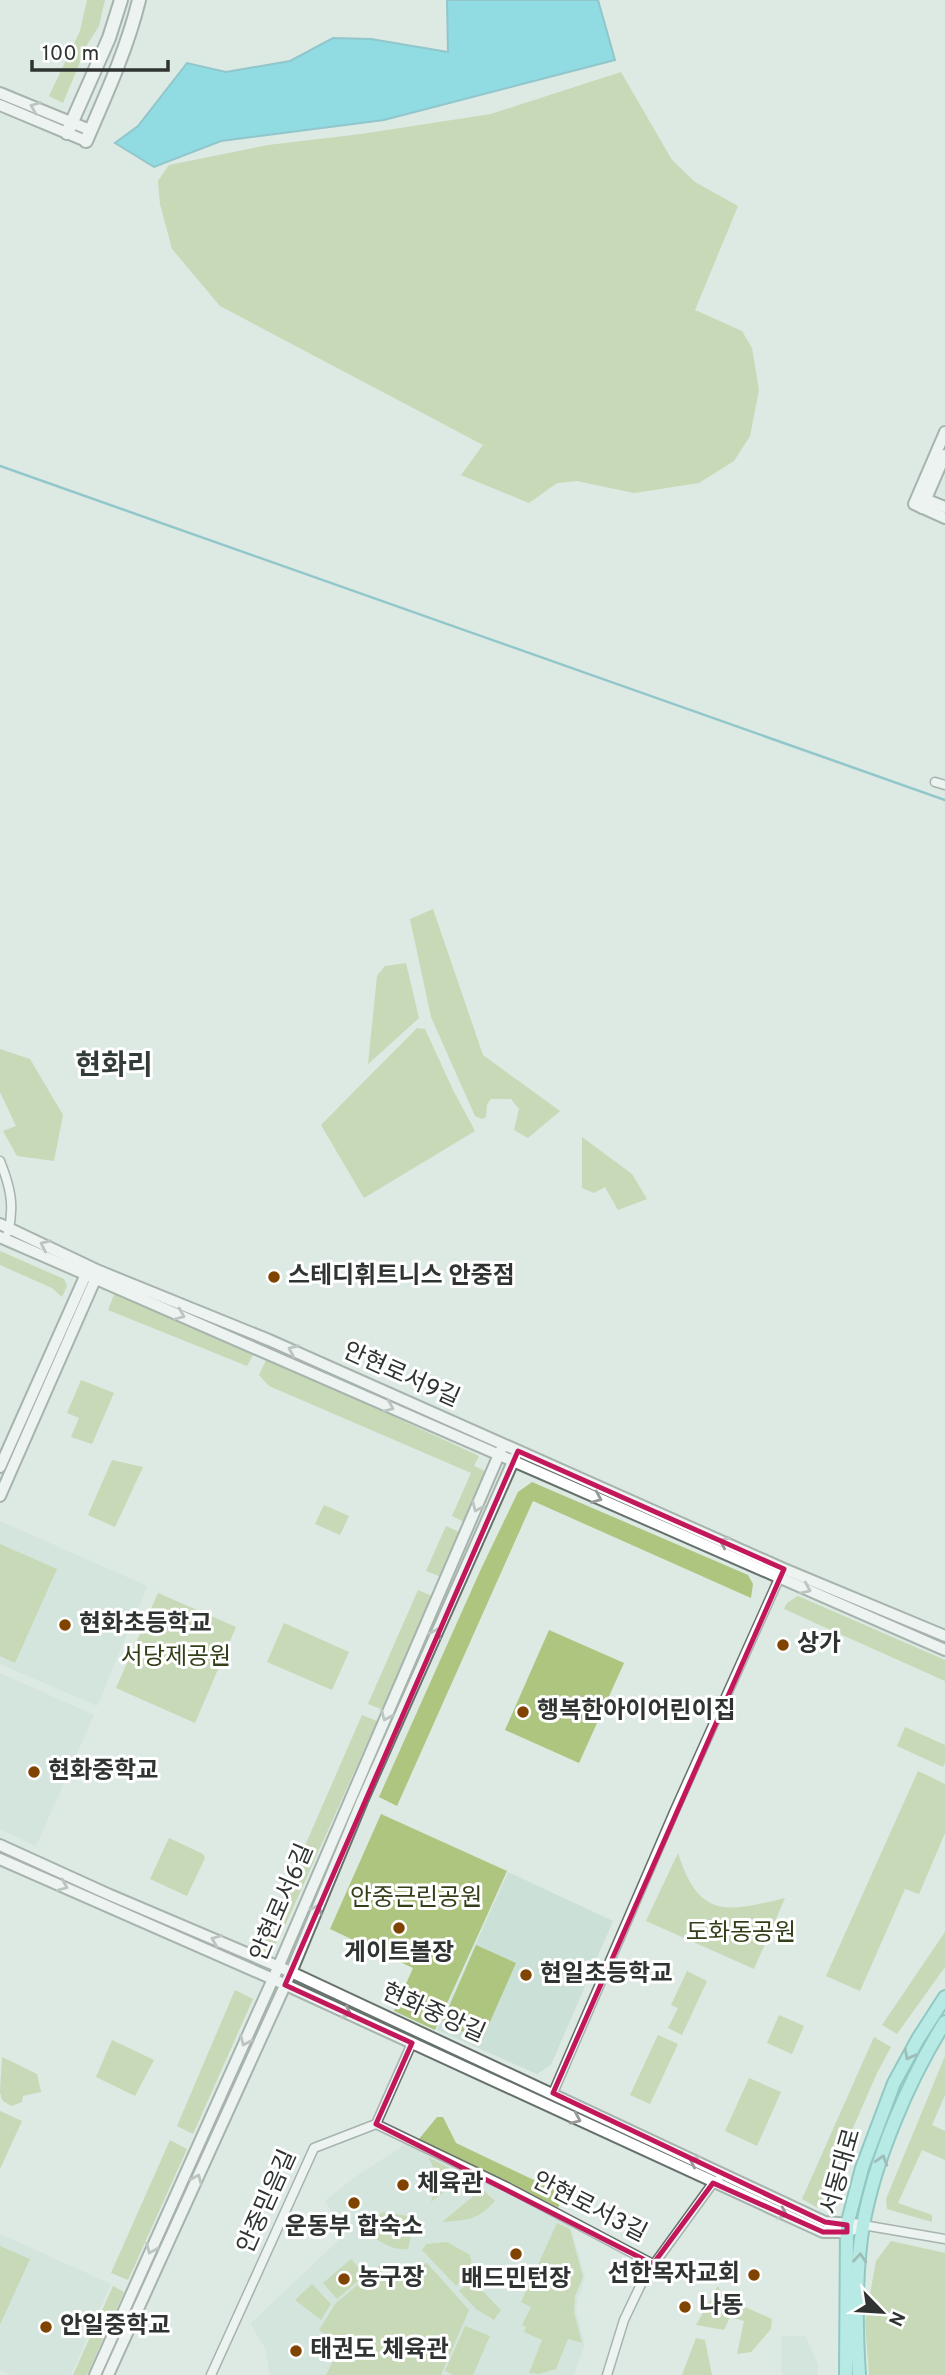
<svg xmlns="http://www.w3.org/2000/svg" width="945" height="2375" viewBox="0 0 945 2375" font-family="Overpass,'Noto Sans KR',sans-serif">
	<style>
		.built { fill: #cbe0d6 }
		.green { fill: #adc57e }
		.water { fill: #37c9e0; stroke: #359cac; stroke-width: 2 }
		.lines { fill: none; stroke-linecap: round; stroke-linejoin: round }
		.stream { stroke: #359cac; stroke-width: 2.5 }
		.minor-casing { stroke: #66716c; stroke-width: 11 }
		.tertiary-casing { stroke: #66716c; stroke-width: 14 }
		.secondary-casing { stroke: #66716c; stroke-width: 16 }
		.primary-casing { stroke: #37a19a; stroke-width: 16 }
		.minor { stroke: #fff; stroke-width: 8 }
		.tertiary { stroke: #fff; stroke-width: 10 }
		.secondary { stroke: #fff; stroke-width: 12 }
		.primary { stroke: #89eae4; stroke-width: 12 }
		.oneway { stroke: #979a98 }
		.oneway2 { stroke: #588682 }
		.marked { fill: none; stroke: #c2185b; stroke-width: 5; stroke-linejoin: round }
		.poi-dot { fill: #814400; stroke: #fff; stroke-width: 2.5 }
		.labels { text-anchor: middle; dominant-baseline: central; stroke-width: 6; stroke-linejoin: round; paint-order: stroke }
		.poi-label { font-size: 24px; font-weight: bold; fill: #2f3432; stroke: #fff; text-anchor: start }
		.street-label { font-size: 24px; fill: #2f3432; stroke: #fff }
		.park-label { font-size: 24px; fill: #333f19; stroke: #fff }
		.quarter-label { font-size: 28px; font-weight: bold; fill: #333d38; stroke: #fff }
	</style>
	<rect width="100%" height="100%" fill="#dde9e3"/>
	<g class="built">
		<path d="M0 1521 147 1586 97 1706 0 1664Z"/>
		<path d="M0 1673 94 1715 36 1846 0 1829Z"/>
		<path d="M508 1872 613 1921 551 2065 537 2074 437 2030Z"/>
		<path d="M406 2144 506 2192 571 2227 585 2277 578 2298 576 2312 585 2344 574 2375H270L265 2348 252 2327 251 2323 340 2239 337 2220 325 2201 355 2177Z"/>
		<path d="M0 2234 111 2284 71 2375H10L0 2370Z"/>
		<path d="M781 2336H805L818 2365 817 2375H782Z"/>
	</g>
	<g class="green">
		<path d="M87 0H105L99 26 87 45 63 103 49 96 80 31Z"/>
		<path d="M621 72 672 160 695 182 738 206 695 310 742 331 752 348 759 390 750 436 734 461 699 483 634 493 577 481 557 483 529 503 461 475 483 445 220 306 172 249 160 204 158 181 169 165 268 145 361 134 491 114Z"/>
		<path d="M433 909 483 1055 560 1111 528 1138 514 1130 519 1109 511 1099H491L487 1104 486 1117 482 1119 475 1116 431 1017 410 919Z"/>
		<path d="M406 963 419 1018 368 1064 377 976 385 966Z"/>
		<path d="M417 1028 425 1029 453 1090 475 1131 364 1198 321 1125Z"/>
		<path d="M0 1049 30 1059 63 1115 54 1161 17 1156 3 1131 16 1126 0 1092Z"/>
		<path d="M582 1137 632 1174 647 1199 618 1210 605 1187 594 1193 582 1188Z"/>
		<path d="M0 1251 64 1279 67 1286 62 1297 52 1288 0 1265Z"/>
		<path d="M115 1292 254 1353 247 1366 108 1310Z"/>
		<path d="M267 1358 479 1456 474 1466 487 1472 464 1522 452 1516 471 1473 269 1386 259 1375Z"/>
		<path d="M81 1380 114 1393 92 1444 71 1437 79 1418 67 1413Z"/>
		<path d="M112 1460 143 1467 115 1527 88 1515Z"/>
		<path d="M532 1482 748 1575 753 1584 751 1598 533 1501 397 1806 379 1797 481 1569 518 1492Z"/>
		<path d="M324 1505 349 1516 340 1535 315 1524Z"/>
		<path d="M446 1526 459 1532 439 1576 426 1571Z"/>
		<path d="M0 1544 57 1569 15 1663 0 1656Z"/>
		<path d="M418 1590 432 1596 383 1710 368 1704Z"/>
		<path d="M158 1593 236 1627 195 1723 116 1688Z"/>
		<path d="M798 1596 945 1660V1681L784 1609 787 1603Z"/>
		<path d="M284 1623 349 1652 332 1690 267 1662Z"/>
		<path d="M549 1630 624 1663 579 1763 505 1730Z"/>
		<path d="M362 1715 377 1721 280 1937 272 1950 267 1953 260 1949Z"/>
		<path d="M905 1727 945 1745V1762L943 1767 897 1746Z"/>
		<path d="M918 1771 945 1784V1833L919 1894 905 1889 860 1991 826 1976Z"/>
		<path d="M381 1814 507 1871 435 2030 394 2011 413 1968 330 1929Z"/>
		<path d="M169 1838 203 1854 205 1858 187 1896 150 1879Z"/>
		<path d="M678 1853C699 1920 728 1912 785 1898L754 1969 646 1921Z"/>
		<path d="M945 1932V1967L897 2034 882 2025Z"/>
		<path d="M476 1945 516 1963 482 2040 442 2023Z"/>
		<path d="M687 1971 707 1981 682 2035 668 2028 678 2008 671 2005Z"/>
		<path d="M235 1990 253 1999 193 2134 177 2126Z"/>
		<path d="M779 2015 804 2026 792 2054 767 2043Z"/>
		<path d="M658 2035 678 2044 650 2104 630 2095Z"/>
		<path d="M874 2037 891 2047 877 2073 818 2208 802 2199Z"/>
		<path d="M112 2040 154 2060 135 2096 96 2077Z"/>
		<path d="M945 2056V2095L932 2125 945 2131V2160L922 2150 898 2203 932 2215V2222L887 2209 886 2199Z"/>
		<path d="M2 2057 37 2074 41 2092 23 2096 22 2102 11 2106 2 2100 0 2092Z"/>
		<path d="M749 2078 781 2092 757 2146 725 2131Z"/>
		<path d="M0 2111 22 2121 0 2169Z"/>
		<path d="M437 2117H443L456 2143 557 2191 560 2204 557 2209 419 2139Z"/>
		<path d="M170 2140 187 2149 128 2280 111 2273Z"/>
		<path d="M428 2157 465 2176 431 2202 438 2176Z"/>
		<path d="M482 2189 495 2201C478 2220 468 2220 442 2222Z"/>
		<path d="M382 2212 415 2217 408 2249C393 2251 377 2241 366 2231Z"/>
		<path d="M557 2223 570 2229 583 2277 575 2296 574 2312 582 2343 568 2339 556 2369 539 2374 529 2373 542 2340 524 2332 526 2327 522 2325 531 2307 521 2302Z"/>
		<path d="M891 2241 945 2253V2375H869L865 2322 876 2261Z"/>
		<path d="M447 2242 470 2255 473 2270 456 2286 422 2250 426 2244Z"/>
		<path d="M0 2246 30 2259 0 2325Z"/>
		<path d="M351 2259 365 2275 337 2299 323 2283Z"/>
		<path d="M383 2263 410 2268 427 2263 469 2310 441 2375H326L341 2345 319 2330 335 2304Z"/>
		<path d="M472 2280 501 2310 494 2320 476 2309 459 2291Z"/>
		<path d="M312 2284 331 2304 321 2320 295 2300Z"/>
		<path d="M113 2286 124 2292 87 2375H73Z"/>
		<path d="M718 2286 723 2297 772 2319 771 2329 751 2352 737 2354 744 2321 730 2317 724 2330 696 2325Z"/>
		<path d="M465 2326 490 2336 473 2375H453L445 2371Z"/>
		<path d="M696 2338 705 2340 712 2375H682Z"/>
	</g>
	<path class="water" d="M447 0H598L615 60 384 120 221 141 154 167 115 143 138 126 187 63 226 72 290 61 333 38 371 39 448 52Z"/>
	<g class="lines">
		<path class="stream" d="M0 466 945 800"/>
		<g class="minor-casing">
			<g id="minor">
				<path d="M935 782 945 785"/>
				<path d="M0 1161C10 1186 15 1206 8 1232"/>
				<path d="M553 2093 675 1810 781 1574"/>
				<path d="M376 2124 507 2187 653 2264"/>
				<path d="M863 2225 945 2239"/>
				<path d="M211 2375 314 2148 376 2124 412 2043"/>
				<path d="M607 2375 624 2320 644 2278 713 2183 718 2180"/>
			</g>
		</g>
		<g class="tertiary-casing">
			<g id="tertiary">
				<path d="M0 93 90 130"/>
				<path d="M0 105 86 141"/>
				<path d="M945 432 914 504 945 518"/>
				<path d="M922 498 945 507"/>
				<path d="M922 508 945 455"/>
				<path d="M0 1224 99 1271 269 1340 784 1569 945 1636"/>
				<path d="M0 1237C315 1373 630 1513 945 1650"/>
				<path d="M0 1467 87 1272"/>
				<path d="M0 1496 98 1273"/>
				<path d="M0 1845 110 1895 291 1972 825 2222 863 2225"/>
				<path d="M0 1859 273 1979 823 2232H847L854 2229"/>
				<path d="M95 2375 273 1979 501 1450"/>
				<path d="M108 2375 292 1970 362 1801 515 1457"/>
			</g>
		</g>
		<g class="secondary-casing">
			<g id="secondary">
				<path d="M67 133 109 38 121 0"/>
				<path d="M86 141C106 95 127 49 139 0"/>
			</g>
		</g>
		<g class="primary-casing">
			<g id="primary">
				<path d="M846 2375 847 2225 862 2168 894 2083 918 2039 945 1997"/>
				<path d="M859 2375C856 2328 855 2272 863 2225 875 2159 909 2079 945 2022"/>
			</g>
		</g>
		<use href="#minor" class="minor"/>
		<use href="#tertiary" class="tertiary"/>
		<use href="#secondary" class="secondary"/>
		<use href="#primary" class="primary"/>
	</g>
	<defs><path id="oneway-chevron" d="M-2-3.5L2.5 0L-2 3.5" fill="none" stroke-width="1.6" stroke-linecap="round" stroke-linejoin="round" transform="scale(1.75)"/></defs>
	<g class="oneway">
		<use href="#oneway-chevron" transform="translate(35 107) rotate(-157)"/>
		<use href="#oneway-chevron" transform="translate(45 1245) rotate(-155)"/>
		<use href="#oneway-chevron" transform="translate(180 1315) rotate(23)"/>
		<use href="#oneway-chevron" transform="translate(293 1350) rotate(-156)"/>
		<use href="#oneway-chevron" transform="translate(389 1407) rotate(24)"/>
		<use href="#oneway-chevron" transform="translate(597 1498) rotate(23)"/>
		<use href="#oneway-chevron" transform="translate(477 1507) rotate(113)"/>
		<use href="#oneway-chevron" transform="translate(724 1542) rotate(-156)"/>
		<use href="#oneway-chevron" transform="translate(806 1589) rotate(24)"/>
		<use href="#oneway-chevron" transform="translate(436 1633) rotate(-66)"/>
		<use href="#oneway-chevron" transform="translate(386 1716) rotate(113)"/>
		<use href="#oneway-chevron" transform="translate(63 1886) rotate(23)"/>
		<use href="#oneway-chevron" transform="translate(317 1909) rotate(-67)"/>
		<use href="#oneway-chevron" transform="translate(216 1940) rotate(-157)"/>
		<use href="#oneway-chevron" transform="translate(347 2013) rotate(25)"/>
		<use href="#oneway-chevron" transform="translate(245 2041) rotate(114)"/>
		<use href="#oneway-chevron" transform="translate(576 2119) rotate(24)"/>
		<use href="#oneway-chevron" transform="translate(694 2161) rotate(-155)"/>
		<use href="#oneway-chevron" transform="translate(197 2179) rotate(-66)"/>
		<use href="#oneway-chevron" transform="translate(783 2214) rotate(23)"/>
		<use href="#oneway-chevron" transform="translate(151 2249) rotate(114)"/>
	</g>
	<g class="oneway2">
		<use href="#oneway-chevron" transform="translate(909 2055) rotate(118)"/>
		<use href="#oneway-chevron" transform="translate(882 2160) rotate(-73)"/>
		<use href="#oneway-chevron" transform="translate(860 2258) rotate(-85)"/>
	</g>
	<path d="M0 0H945V2375H0ZM518 1451 784 1569 553 2093 825 2222 847 2225V2232H823L713 2183 653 2264 376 2124 412 2043 285 1985Z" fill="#dde9e3" fill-opacity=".55" fill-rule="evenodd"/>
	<path class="marked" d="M518 1451 784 1569 553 2093 825 2222 847 2225V2232H823L713 2183 653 2264 376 2124 412 2043 285 1985Z"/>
	<g class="poi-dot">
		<circle cx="274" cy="1277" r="7"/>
		<circle cx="65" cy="1625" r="7"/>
		<circle cx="783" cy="1645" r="7"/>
		<circle cx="523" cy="1712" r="7"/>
		<circle cx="34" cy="1772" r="7"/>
		<circle cx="399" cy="1928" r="7"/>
		<circle cx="526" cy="1975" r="7"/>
		<circle cx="403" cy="2185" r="7"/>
		<circle cx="354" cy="2203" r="7"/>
		<circle cx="516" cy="2254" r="7"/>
		<circle cx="754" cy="2275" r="7"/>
		<circle cx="344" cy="2279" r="7"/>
		<circle cx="685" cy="2307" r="7"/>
		<circle cx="46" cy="2327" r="7"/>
		<circle cx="296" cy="2351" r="7"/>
	</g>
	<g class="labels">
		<g class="poi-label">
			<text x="288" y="1277">스테디휘트니스 안중점</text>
			<text x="79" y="1625">현화초등학교</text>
			<text x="797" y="1645">상가</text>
			<text x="537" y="1712">행복한아이어린이집</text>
			<text x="48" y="1772">현화중학교</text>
			<text x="399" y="1954" text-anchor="middle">게이트볼장</text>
			<text x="540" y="1975">현일초등학교</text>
			<text x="417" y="2185">체육관</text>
			<text x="354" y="2228" text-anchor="middle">운동부 합숙소</text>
			<text x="740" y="2275" text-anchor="end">선한목자교회</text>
			<text x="358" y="2279">농구장</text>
			<text x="516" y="2280" text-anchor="middle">배드민턴장</text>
			<text x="699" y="2307">나동</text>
			<text x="60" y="2327">안일중학교</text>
			<text x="310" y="2351">태권도 체육관</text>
		</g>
		<g class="street-label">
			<text transform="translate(401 1376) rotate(24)">안현로서9길</text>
			<text transform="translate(283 1903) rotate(-67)">안현로서6길</text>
			<text transform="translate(433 2014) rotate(24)">현화중앙길</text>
			<text transform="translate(842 2172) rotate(-74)">서동대로</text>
			<text transform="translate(268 2202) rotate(-66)">안중믿음길</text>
			<text transform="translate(589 2208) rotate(27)">안현로서3길</text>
		</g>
		<g class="park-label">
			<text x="176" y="1658">서당제공원</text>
			<text x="416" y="1899">안중근린공원</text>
			<text x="741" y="1934">도화동공원</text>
		</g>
		<g class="quarter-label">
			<text x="114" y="1067">현화리</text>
		</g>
	</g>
	<g transform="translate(882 2312) rotate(115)" stroke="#ffffff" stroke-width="5" paint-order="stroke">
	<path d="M0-5L12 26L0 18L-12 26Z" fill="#2f3432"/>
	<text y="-10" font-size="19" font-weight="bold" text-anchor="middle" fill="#2f3432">N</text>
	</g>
	<path d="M32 60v10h136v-10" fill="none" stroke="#2f3432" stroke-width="3.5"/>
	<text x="42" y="60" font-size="21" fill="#2f3432" stroke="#ffffff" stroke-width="5" paint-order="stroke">100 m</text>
</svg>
